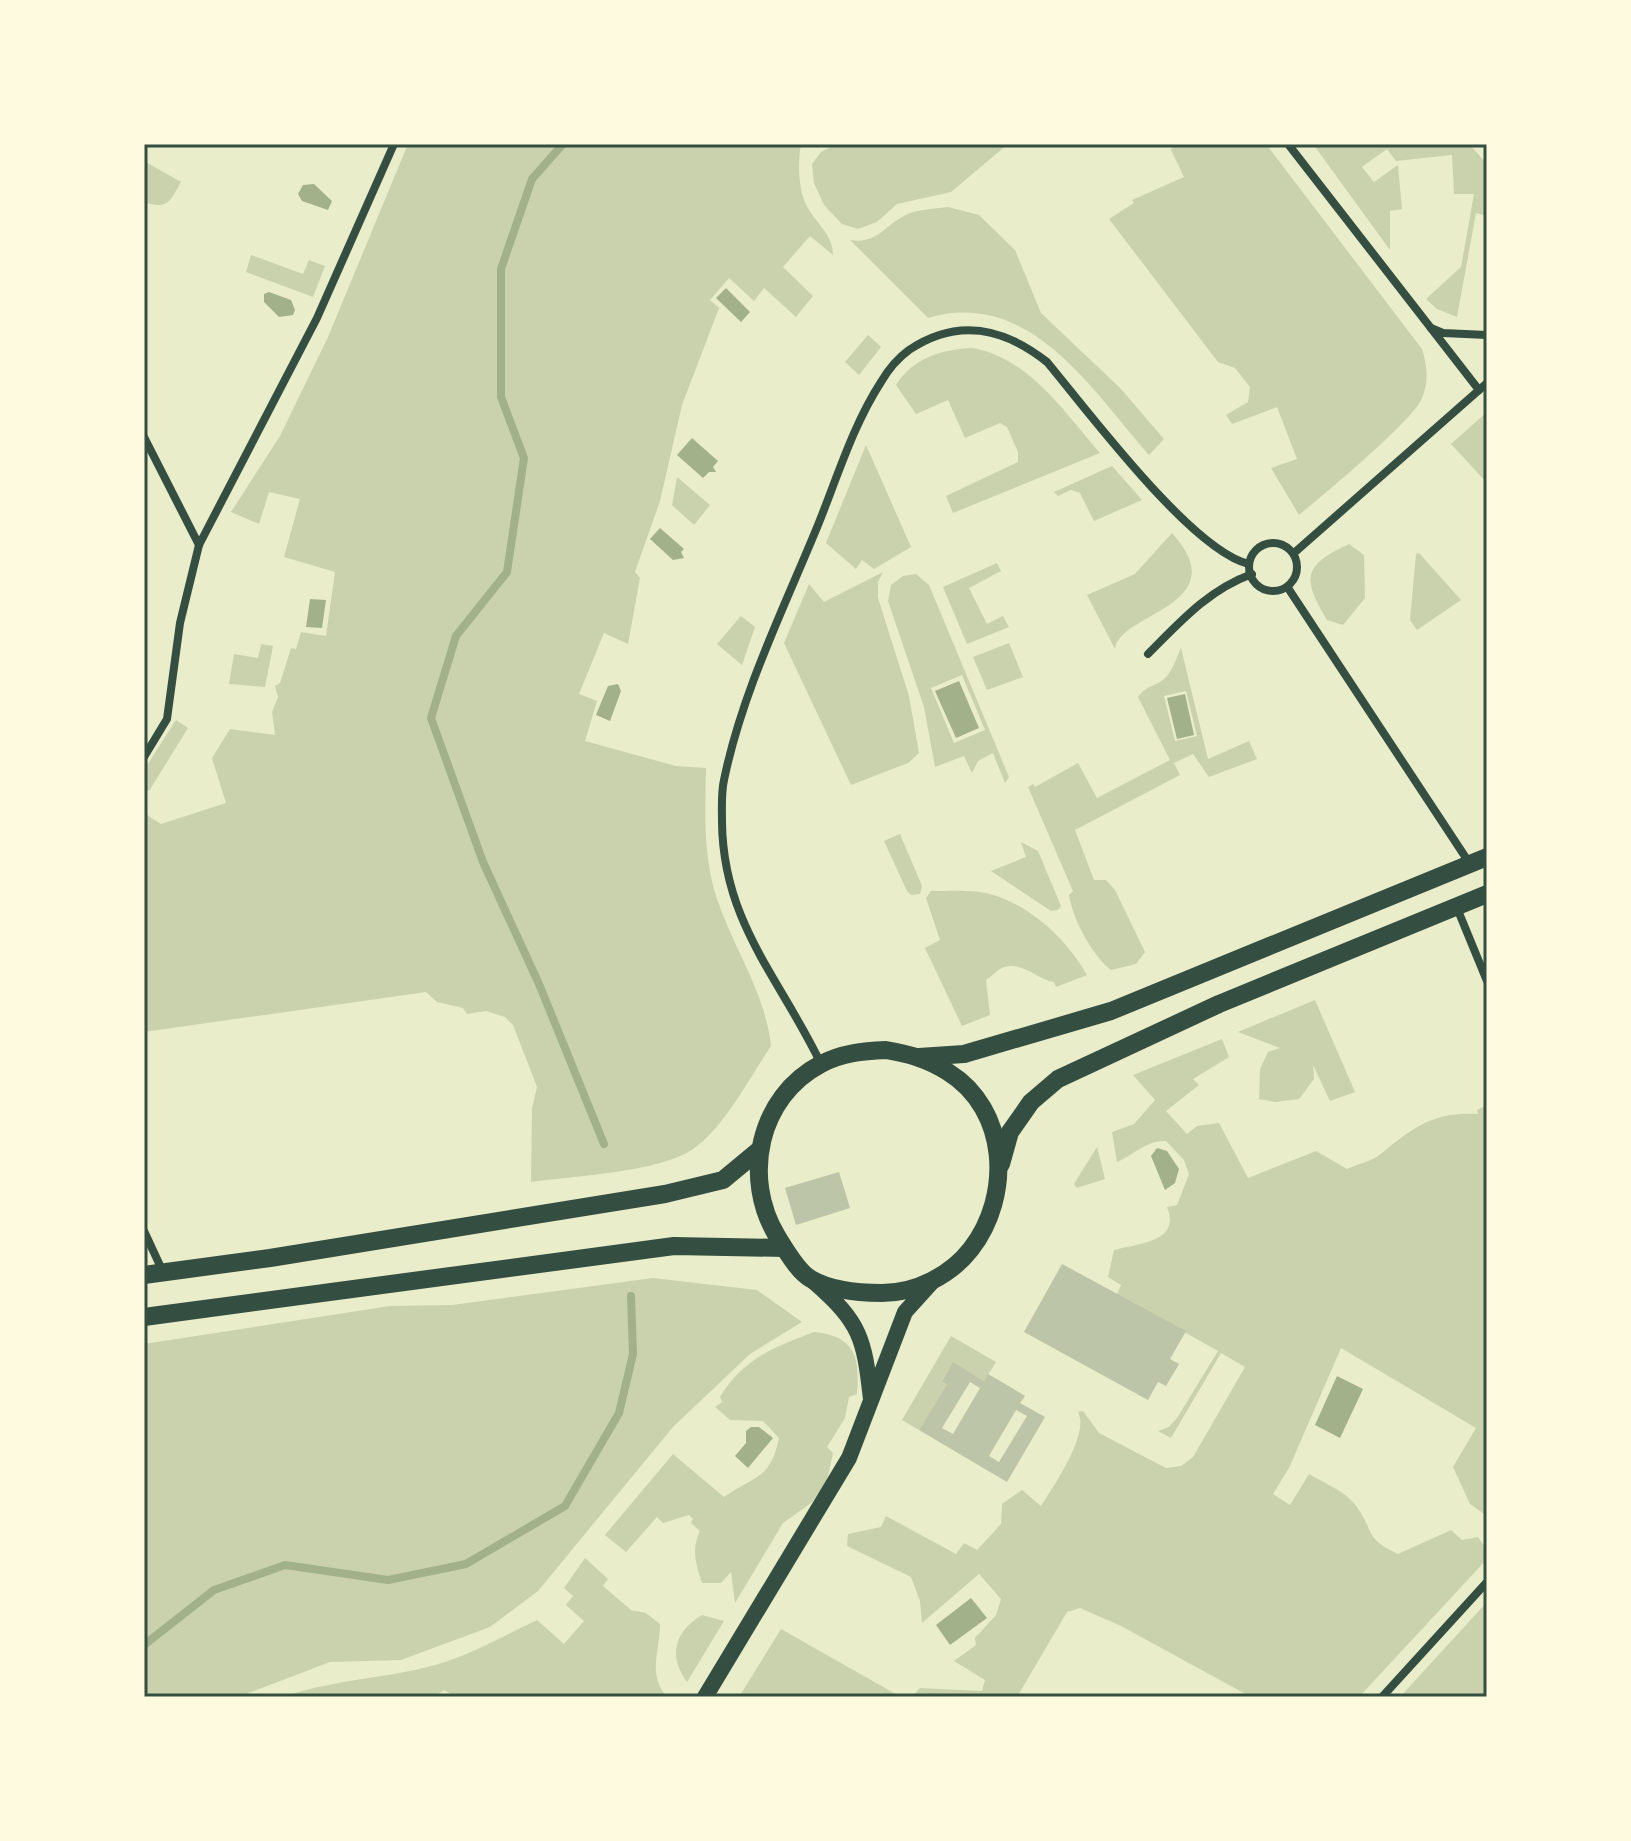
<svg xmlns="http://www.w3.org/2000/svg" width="1631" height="1841" viewBox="0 0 1631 1841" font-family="Spectral,serif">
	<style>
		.green { fill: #cad2ad; fill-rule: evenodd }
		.water { fill: #a3b18a }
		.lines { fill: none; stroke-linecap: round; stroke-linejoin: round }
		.stream { stroke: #a3b18a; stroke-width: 8 }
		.building { fill: #bcc5a7; fill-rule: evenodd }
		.minor { stroke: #344e41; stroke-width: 8 }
		.secondary { stroke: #344e41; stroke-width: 16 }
		.primary { stroke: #344e41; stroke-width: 18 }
		.neatline { fill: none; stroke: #344e41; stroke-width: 3 }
	</style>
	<rect width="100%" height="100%" fill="#e9edc9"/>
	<g class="green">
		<path d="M408 144H801C798 162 798 183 804 200 812 221 833 232 833 255L810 236 783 267 813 296 796 317 764 288 754 301 729 278 710 300 719 308 682 405 660 501 635 572 640 578 628 644 604 633 579 694 597 701 585 741 676 766 706 768C705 810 703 855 716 896 733 948 765 991 771 1046 750 1077 724 1128 693 1149 661 1172 573 1176 531 1182L532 1108 537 1087 513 1025 505 1017 486 1011 467 1014 463 1008 437 1002 426 992 144 1032V813L161 824 226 803 212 758 230 729 275 735 272 712 278 697 275 686 280 683 291 648 296 649 301 632 326 636 335 572 284 557 300 499 269 492 259 524 231 512 280 436 328 337Z"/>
		<path d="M836 144H1008L951 192 897 204 877 222 858 229 842 224 824 205 814 183 812 164 821 152Z"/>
		<path d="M1174 144H1266L1422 349C1427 365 1429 382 1422 398 1414 420 1322 496 1299 515L1271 468 1297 459 1277 407 1232 424 1226 415 1248 402 1250 387 1235 368 1218 362 1109 219 1134 203 1132 200 1184 177 1171 150Z"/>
		<path d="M1313 144H1469L1487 164V216L1476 213 1457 317 1437 309 1426 299 1461 267 1474 194H1454L1452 155 1396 161 1387 149 1362 167 1374 182 1398 165 1402 209 1390 211V250Z"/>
		<path d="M144 161 181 182C170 202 167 210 144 202Z"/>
		<path d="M948 207 979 215 1015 250 1041 313 1120 388 1164 439 1149 455C1091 389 1030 288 928 318L850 240C876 244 883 228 902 217 915 209 933 209 948 207Z"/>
		<path d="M251 255 303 274 309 260 325 266 313 297 246 272Z"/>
		<path d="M868 335 881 347 859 375 845 362Z"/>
		<path d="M973 348C1030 359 1063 411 1100 453L953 513 946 496 1018 462V452L1007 427 1000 423 965 438 948 400 916 414 896 385C913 358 942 349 973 348Z"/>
		<path d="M1487 412V483L1451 444Z"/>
		<path d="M866 445 911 547 874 569 862 560 856 569 826 543Z"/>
		<path d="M1112 466 1142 500 1094 521 1080 493 1071 490 1058 496 1054 492Z"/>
		<path d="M677 477 710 505 694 525 672 505Z"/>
		<path d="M1172 533C1238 606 1118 613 1115 649L1087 595 1135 574Z"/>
		<path d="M1349 544 1364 555 1365 598 1343 625 1327 620C1301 577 1304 565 1349 544Z"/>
		<path d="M1419 553 1461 600 1417 630 1410 620 1416 554Z"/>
		<path d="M997 563 1001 571 969 588 987 624 1003 616 1009 627 967 644 943 587Z"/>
		<path d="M883 572 878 582V598L909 696 919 753 908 763 851 785 784 643 809 584 824 602Z"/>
		<path d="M916 574 929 585 1009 777 1005 783 993 753 978 761 972 773 964 756 935 767 924 707 888 601 891 585 903 576ZM962 675 985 730 954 743 931 688Z"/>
		<path d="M741 616 755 627 742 665 717 644Z"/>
		<path d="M1009 643 1023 677 987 690 973 657Z"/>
		<path d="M261 644 273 646 265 687 229 684 234 654 258 658Z"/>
		<path d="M1181 648 1208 759 1249 741 1257 759 1209 777 1193 754 1174 763 1180 775 1075 830 1094 880H1106L1115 890 1145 952 1136 964 1111 970C1092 955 1073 920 1069 895L1073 891 1028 787 1033 784 1035 787 1078 763 1097 798 1170 760 1138 697C1146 687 1149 688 1160 682 1172 675 1175 660 1181 648ZM1186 691 1197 736 1175 741 1164 696Z"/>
		<path d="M176 720 188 728 149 791 144 788V770Z"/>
		<path d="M900 834 922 886 920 894 911 895 907 891 884 841Z"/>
		<path d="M1021 842 1038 851 1061 906 1058 910 1051 911 991 871 1026 857Z"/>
		<path d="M931 891C950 891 975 889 993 895 1033 907 1067 940 1087 975L1056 987 1054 982C1036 979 1022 960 1002 968 997 970 991 977 986 980L990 1015 962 1026 925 948 940 940 926 898Z"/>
		<path d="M1315 1000 1355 1092 1330 1101 1313 1065 1314 1079 1299 1099 1275 1102 1259 1099 1260 1069 1268 1052 1280 1048 1238 1032Z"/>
		<path d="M1222 1039 1229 1057 1193 1079 1199 1085 1166 1111 1187 1134 1197 1126 1219 1123 1248 1178 1316 1151 1347 1169C1358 1164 1373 1161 1382 1153 1413 1127 1435 1111 1478 1114L1477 1110 1487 1105V1516L1470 1504 1453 1467 1476 1428 1341 1348 1289 1468 1273 1494 1290 1505 1309 1474C1324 1483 1347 1492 1357 1507 1375 1533 1364 1538 1398 1554L1451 1530 1462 1540 1478 1537 1487 1550V1559L1359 1697H1251L1121 1626 1080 1608 1067 1612 1017 1697H912L920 1688 982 1691 985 1680 954 1661 976 1645 975 1638 996 1615 1001 1599 979 1574 922 1623 920 1601 911 1577 847 1546 848 1534 881 1527 886 1516 956 1554 964 1543 977 1550 1001 1524 1002 1504 1022 1490 1041 1506C1053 1487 1090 1434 1078 1412L1083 1411 1099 1433 1166 1468 1181 1466 1193 1457 1245 1367 1221 1353 1171 1438 1158 1431 1169 1427 1177 1418 1218 1351 1117 1294 1121 1285 1108 1277 1114 1250C1140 1243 1181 1242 1167 1207L1177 1205 1189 1174 1184 1160 1166 1141C1147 1140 1133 1155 1117 1162L1112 1132 1134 1124 1155 1100 1133 1075Z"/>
		<path d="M1097 1147 1105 1179 1077 1188 1074 1184Z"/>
		<path d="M653 1278 757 1290 802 1322 750 1354 673 1427 538 1591 490 1627 401 1660 330 1662 238 1697H144V1344L390 1306 452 1305Z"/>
		<path d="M814 1332C855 1336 860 1357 857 1394L849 1397 845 1418 827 1447 833 1453 827 1481 811 1503 783 1523 735 1603 731 1572 721 1583H702C696 1565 691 1549 700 1531L691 1523 693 1519 689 1515 663 1523 657 1517 626 1552 605 1535 673 1454 724 1497C754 1475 770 1481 779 1438L763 1421 730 1420 715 1407 722 1402 720 1397C743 1359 774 1347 814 1332Z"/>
		<path d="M951 1336 996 1362 984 1381 953 1363 942 1380 947 1384 919 1430 902 1420Z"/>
		<path d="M585 1558 608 1579 603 1586 631 1610 646 1613 660 1624C660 1652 647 1674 667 1697H457L444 1690 434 1697H284C333 1679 385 1679 435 1665 471 1655 503 1636 537 1620L564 1644 584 1621 566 1605 573 1596 564 1588Z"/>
		<path d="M1487 1602V1697H1400Z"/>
		<path d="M702 1615 724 1621 687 1682C668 1656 674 1632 702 1615Z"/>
		<path d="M781 1629 901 1697H739Z"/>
	</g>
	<g class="water">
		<path d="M314 184 332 201 328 210 302 201 298 194 303 185Z"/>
		<path d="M726 288 750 312 741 322 716 298Z"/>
		<path d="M269 292 291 300 295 310 293 315 279 317 264 302V294Z"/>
		<path d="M692 438 718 461 713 467 716 472H709L703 478 677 455Z"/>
		<path d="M660 528 684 549 681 552 684 558 673 560 650 539Z"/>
		<path d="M310 599 326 600 322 628 306 627Z"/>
		<path d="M959 681 979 728 956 738 935 691Z"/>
		<path d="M618 684 621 691 610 721 596 715 608 686Z"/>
		<path d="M1185 694 1194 735 1177 739 1167 698Z"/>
		<path d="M1157 1148 1167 1151 1179 1169 1175 1183 1165 1190 1151 1156Z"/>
		<path d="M1337 1376 1363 1389 1340 1438 1315 1425Z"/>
		<path d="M751 1427H759L773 1438 748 1468 735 1456 746 1443V1431Z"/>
		<path d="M971 1598 987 1618 950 1645 936 1625Z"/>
	</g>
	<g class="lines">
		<g class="stream">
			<path d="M563 144 532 179 501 269V397L524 458 507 572 456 636 431 718 483 862 539 984 604 1144"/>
			<path d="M144 1645 214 1590 285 1565 388 1580 466 1564 565 1506 619 1413 633 1354 631 1296"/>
		</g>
	</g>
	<g class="building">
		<path d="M839 1172 850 1208 796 1225 785 1188Z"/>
		<path d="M1062 1264 1186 1331 1170 1359 1179 1364 1166 1386 1158 1382 1148 1400 1024 1332Z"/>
		<path d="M953 1362 984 1381 988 1374 1007 1385 1025 1396 1020 1403 1045 1417 1007 1482 919 1430 947 1384 942 1381ZM970 1382 980 1388 953 1434 942 1428ZM1016 1410 1027 1416 999 1462 989 1456Z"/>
	</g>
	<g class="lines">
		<g class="minor">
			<path d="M1288 144 1479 390"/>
			<path d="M1431 328 1443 333 1487 335"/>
			<path d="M144 437 199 545"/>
			<circle cx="1273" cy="567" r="24"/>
			<path d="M1294 553 1487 383"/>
			<path d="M1288 588 1470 864"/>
			<path d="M1148 654C1180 622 1208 590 1252 574"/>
			<path d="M144 757 167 719 180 623 199 545 317 318 394 144"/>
			<path d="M1457 908 1487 981"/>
			<path d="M821 1064C780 978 723 923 722 822 722 809 721 793 724 780 742 692 784 608 818 525 837 478 853 425 881 382 888 370 898 358 909 350 958 317 1004 328 1047 362 1088 411 1192 551 1249 564"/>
			<path d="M144 1231 163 1272"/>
			<path d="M1382 1697 1487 1582"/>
		</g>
		<g class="secondary">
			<path d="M814 1282C861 1323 864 1338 871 1399"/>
			<path d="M705 1697 849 1458 905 1312 934 1280"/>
		</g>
		<g class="primary">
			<path d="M886 1050C909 1054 928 1059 948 1072 1009 1110 1012 1196 971 1249 951 1275 916 1293 882 1293 860 1293 830 1290 811 1279 798 1272 785 1249 777 1236 742 1178 758 1097 821 1064 842 1053 863 1051 886 1050Z"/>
			<path d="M919 1057 964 1054 1111 1011 1487 857"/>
			<path d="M1001 1164 1010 1132 1031 1102 1058 1079 1219 1004 1487 894"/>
			<path d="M144 1275 270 1258 665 1194 723 1180 758 1151"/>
			<path d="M144 1317 674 1246 784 1248"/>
		</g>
	</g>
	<rect width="1631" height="1841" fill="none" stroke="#fefae0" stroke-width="292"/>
	<rect x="146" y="146" width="1339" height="1549" class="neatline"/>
</svg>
